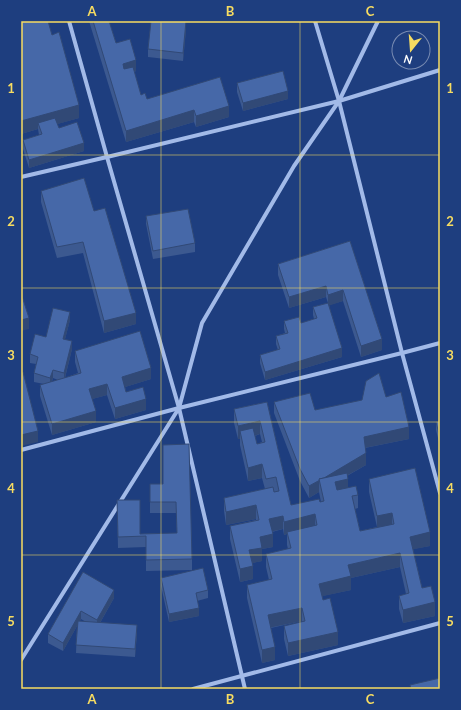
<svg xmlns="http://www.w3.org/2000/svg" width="461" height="710" viewBox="0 0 461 710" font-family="Lato,sans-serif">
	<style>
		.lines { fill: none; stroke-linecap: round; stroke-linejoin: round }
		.minor { stroke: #a2bae8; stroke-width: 4 }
		.wall { fill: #3c5990; fill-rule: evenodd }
		.shaded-wall { fill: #314976 }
		.building { fill: #4668a8; stroke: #314976 }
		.grid { fill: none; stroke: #f7dc61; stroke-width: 1; stroke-opacity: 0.55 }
		.neatline { fill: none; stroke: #f7dc61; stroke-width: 1.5 }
		.grid-label { font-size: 13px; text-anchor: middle; font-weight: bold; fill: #f7dc61 }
	</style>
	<rect width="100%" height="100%" fill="#1e3e7f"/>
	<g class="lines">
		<g class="minor">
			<path d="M69 21 107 157 179 408 245 689"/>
			<path d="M315 21 339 101 402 353 440 493"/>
			<path d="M21 177 107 157 339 101 440 70"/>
			<path d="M21 450 179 408 402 353 440 343"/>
			<path d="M21 660 179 408 202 323 294 166 339 101 378 21"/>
			<path d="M193 689 440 623"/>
		</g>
	</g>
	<g class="wall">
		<path d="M21 21 52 35 79 118 57 124 59 128 84 151 29 168 23 149V140L39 135 38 129 21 134Z"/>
		<path d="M89 21H109L116 43 136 71 134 72 141 95 147 99 229 117 196 127 194 122 126 142Z"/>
		<path d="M186 29 183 61 148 57V49Z"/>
		<path d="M237 83 288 99 243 111 237 92Z"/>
		<path d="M41 191 94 211 136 324 104 333 83 253 57 258 41 202Z"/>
		<path d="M146 216 195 243V252L153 259 146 224Z"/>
		<path d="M350 241 382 350 361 357 343 301 329 305 342 357 265 380 260 363V355L278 350 276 344V336L285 333 284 329V321L301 323 314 319 313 315V307L328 303 326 297 289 308 278 275V264Z"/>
		<path d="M70 320 65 339 72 349 65 378 78 373 75 362V351L151 379 125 387 126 392 146 410 115 419 107 395 92 399 96 422 52 435 40 396V385L44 384 34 382V373L36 364 30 363V354L46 337ZM53 378 58 380 52 382Z"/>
		<path d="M386 397 409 439 365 448 366 465 347 476 348 487 358 495V508L355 509 360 531 377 527 369 492V479L430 546 413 549 422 588 435 616 403 623 399 609V596L406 594 400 567 351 578V590L322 596 338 645 288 656 284 639V626L302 622V621L271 628 275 660 262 663 247 598V585L269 580 266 567V554L288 549 287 545V534L284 535 283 529 272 532 273 547 262 549V561L252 563 253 579 240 582 230 539V526L256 520V519L226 525 224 511V498L265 489 262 478 248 481 240 445V439H238L234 423V409L267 402 291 505 321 502 319 492 309 498 300 481 274 413V402L315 410ZM260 434 262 442 257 444 255 436Z"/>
		<path d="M440 421V446L436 430V422Z"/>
		<path d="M163 445 192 559V570L146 571V547L118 548 117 500 140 534 177 533 176 513H150V484H163Z"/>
		<path d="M83 572 114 598 100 623 137 633 135 657 76 653 77 626 63 651 48 643V634ZM81 619 86 622 80 621Z"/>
		<path d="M161 578 208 590V598L197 601 199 616 169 622 161 586Z"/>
	</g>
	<g class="shaded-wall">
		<path d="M186 21V29L183 61V53Z"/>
		<path d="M136 60V71L123 75V64Z"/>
		<path d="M288 91V99L243 111V103Z"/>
		<path d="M79 105V118L40 129 38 123V129L21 134V121Z"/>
		<path d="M229 106V117L196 127V116Z"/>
		<path d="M194 110V122L126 142V131Z"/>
		<path d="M84 143V151L29 168V160Z"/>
		<path d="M326 286V297L289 308V297Z"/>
		<path d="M343 290V301L328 306V295Z"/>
		<path d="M70 312V320L63 347V339Z"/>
		<path d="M136 313V324L104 333V321Z"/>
		<path d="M29 318V329L21 331V320Z"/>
		<path d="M382 339V350L361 357V346Z"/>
		<path d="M72 341V349L64 381V373Z"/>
		<path d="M342 348V357L265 380V372Z"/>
		<path d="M151 368V379L122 388V377Z"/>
		<path d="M53 370V378L50 386V378Z"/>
		<path d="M107 384V395L89 400V389Z"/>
		<path d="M146 399V410L115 419V408Z"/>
		<path d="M96 411V422L52 435V424Z"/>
		<path d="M260 421V434L242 439 240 431V439H238V426Z"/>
		<path d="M409 427V439L364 448V437Z"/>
		<path d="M38 431V442L21 446V435Z"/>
		<path d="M366 453V465L337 481 348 479V492L335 495 320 480Z"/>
		<path d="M262 464V478L248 481V468Z"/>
		<path d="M319 481V492L309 498V486Z"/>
		<path d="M256 505V519L226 525V512Z"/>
		<path d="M392 513V526L377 530V516Z"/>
		<path d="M315 514V528L287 532V534L284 535V522Z"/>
		<path d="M283 516V529L269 532V519Z"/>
		<path d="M430 532V546L410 550V537Z"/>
		<path d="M273 534V547L262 549V561L249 564V550L260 537Z"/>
		<path d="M400 553V567L351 578V590L319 597V584L348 565Z"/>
		<path d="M253 566V579L240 582V569Z"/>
		<path d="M114 590V598L97 628V620Z"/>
		<path d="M435 602V616L403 623V610Z"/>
		<path d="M199 608V616L169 622V614Z"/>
		<path d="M302 608V621L268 628V615Z"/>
		<path d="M81 611V619L63 651V643Z"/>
		<path d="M137 625V633L135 657V649Z"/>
		<path d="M338 632V645L288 656V643Z"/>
		<path d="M275 647V660L262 663V650Z"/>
	</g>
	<g class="building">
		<path d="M21 21H48L52 35 59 32 79 105 21 121Z"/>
		<path d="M93 21H109L116 43 130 39 136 60 123 64 124 69 133 67 141 95 145 93 147 99 220 77 229 106 196 116 194 110 126 131Z"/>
		<path d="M151 21H186L183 53 148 49Z"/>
		<path d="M283 71 288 91 243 103 237 83Z"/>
		<path d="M55 118 59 128 77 122 84 143 29 160 23 140 42 134 38 123Z"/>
		<path d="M84 178 94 211 105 208 136 313 104 321 83 242 57 247 41 191Z"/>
		<path d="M188 209 195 243 153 251 146 216Z"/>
		<path d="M350 241 382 339 361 346 343 290 328 295 326 286 289 297 278 264Z"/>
		<path d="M21 293 29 318 21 320Z"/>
		<path d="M328 303 342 348 265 372 260 355 280 349 276 336 288 333 284 321 299 317 301 323 317 318 313 307Z"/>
		<path d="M53 308 70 312 63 339 72 341 64 373 53 370 50 378 34 373 38 357 30 354 35 334 46 337Z"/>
		<path d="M140 331 151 368 122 377 126 392 143 387 146 399 115 408 107 384 89 389 96 411 52 424 40 385 81 373 75 351Z"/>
		<path d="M21 372H23L38 431 21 435Z"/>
		<path d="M379 373 386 397 401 392 409 427 364 437 366 453 324 478 319 479 320 480 309 486 300 469 274 402 310 393 315 410 362 400 366 381Z"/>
		<path d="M267 402 291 505 319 499 320 502 324 501 319 479 347 473 348 479 335 482 337 490 356 486 358 495 352 496 360 531 394 524 392 513 377 516 369 479 415 468 430 532 410 537 422 588 431 586 435 602 403 610 399 596 409 593 400 553 348 565 351 576 319 584 323 600 330 598 338 632 288 643 284 626 305 621 302 608 268 615 275 647 262 650 247 585 272 579 266 554 291 548 287 532 317 525 315 514 284 522 283 516 269 519 273 534 260 537 262 548 249 550 253 566 240 569 230 526 259 520 256 505 226 512 224 498 273 487 274 492 279 491 276 477 266 479 262 464 248 468 240 431 253 428 257 444 265 442 260 421 238 426 234 409Z"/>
		<path d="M440 421V438L436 422Z"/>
		<path d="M189 444 192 559 146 560V536L118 537 117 500H140V534L177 533 176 502H150V484H163V445Z"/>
		<path d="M203 568 208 590 196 593 199 608 169 614 161 578Z"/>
		<path d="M83 572 114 590 97 620 81 611 63 643 48 634Z"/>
		<path d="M78 621 137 625 135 649 76 645Z"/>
		<path d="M440 678V689H411L410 685Z"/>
	</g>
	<path class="grid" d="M161 21V689M300 21V689M21 155H440M21 288H440M21 422H440M21 555H440"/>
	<rect width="461" height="710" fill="none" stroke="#1e3e7f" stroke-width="44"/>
	<g transform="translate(411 50) rotate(197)"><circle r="19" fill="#1e3e7f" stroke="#788bb2"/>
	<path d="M0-3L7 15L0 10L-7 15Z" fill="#f7dc61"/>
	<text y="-6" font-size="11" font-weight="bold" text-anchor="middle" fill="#ffffff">N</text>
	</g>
	<rect x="22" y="22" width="417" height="666" class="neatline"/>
	<g class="grid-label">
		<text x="92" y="16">A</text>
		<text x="230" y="16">B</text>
		<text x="370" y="16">C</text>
		<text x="11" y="93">1</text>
		<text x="450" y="93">1</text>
		<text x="11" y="226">2</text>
		<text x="450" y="226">2</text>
		<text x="11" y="360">3</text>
		<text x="450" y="360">3</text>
		<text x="11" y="493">4</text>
		<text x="450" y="493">4</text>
		<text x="11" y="626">5</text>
		<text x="450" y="626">5</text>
		<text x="92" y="704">A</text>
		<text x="230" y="704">B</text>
		<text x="370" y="704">C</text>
	</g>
</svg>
